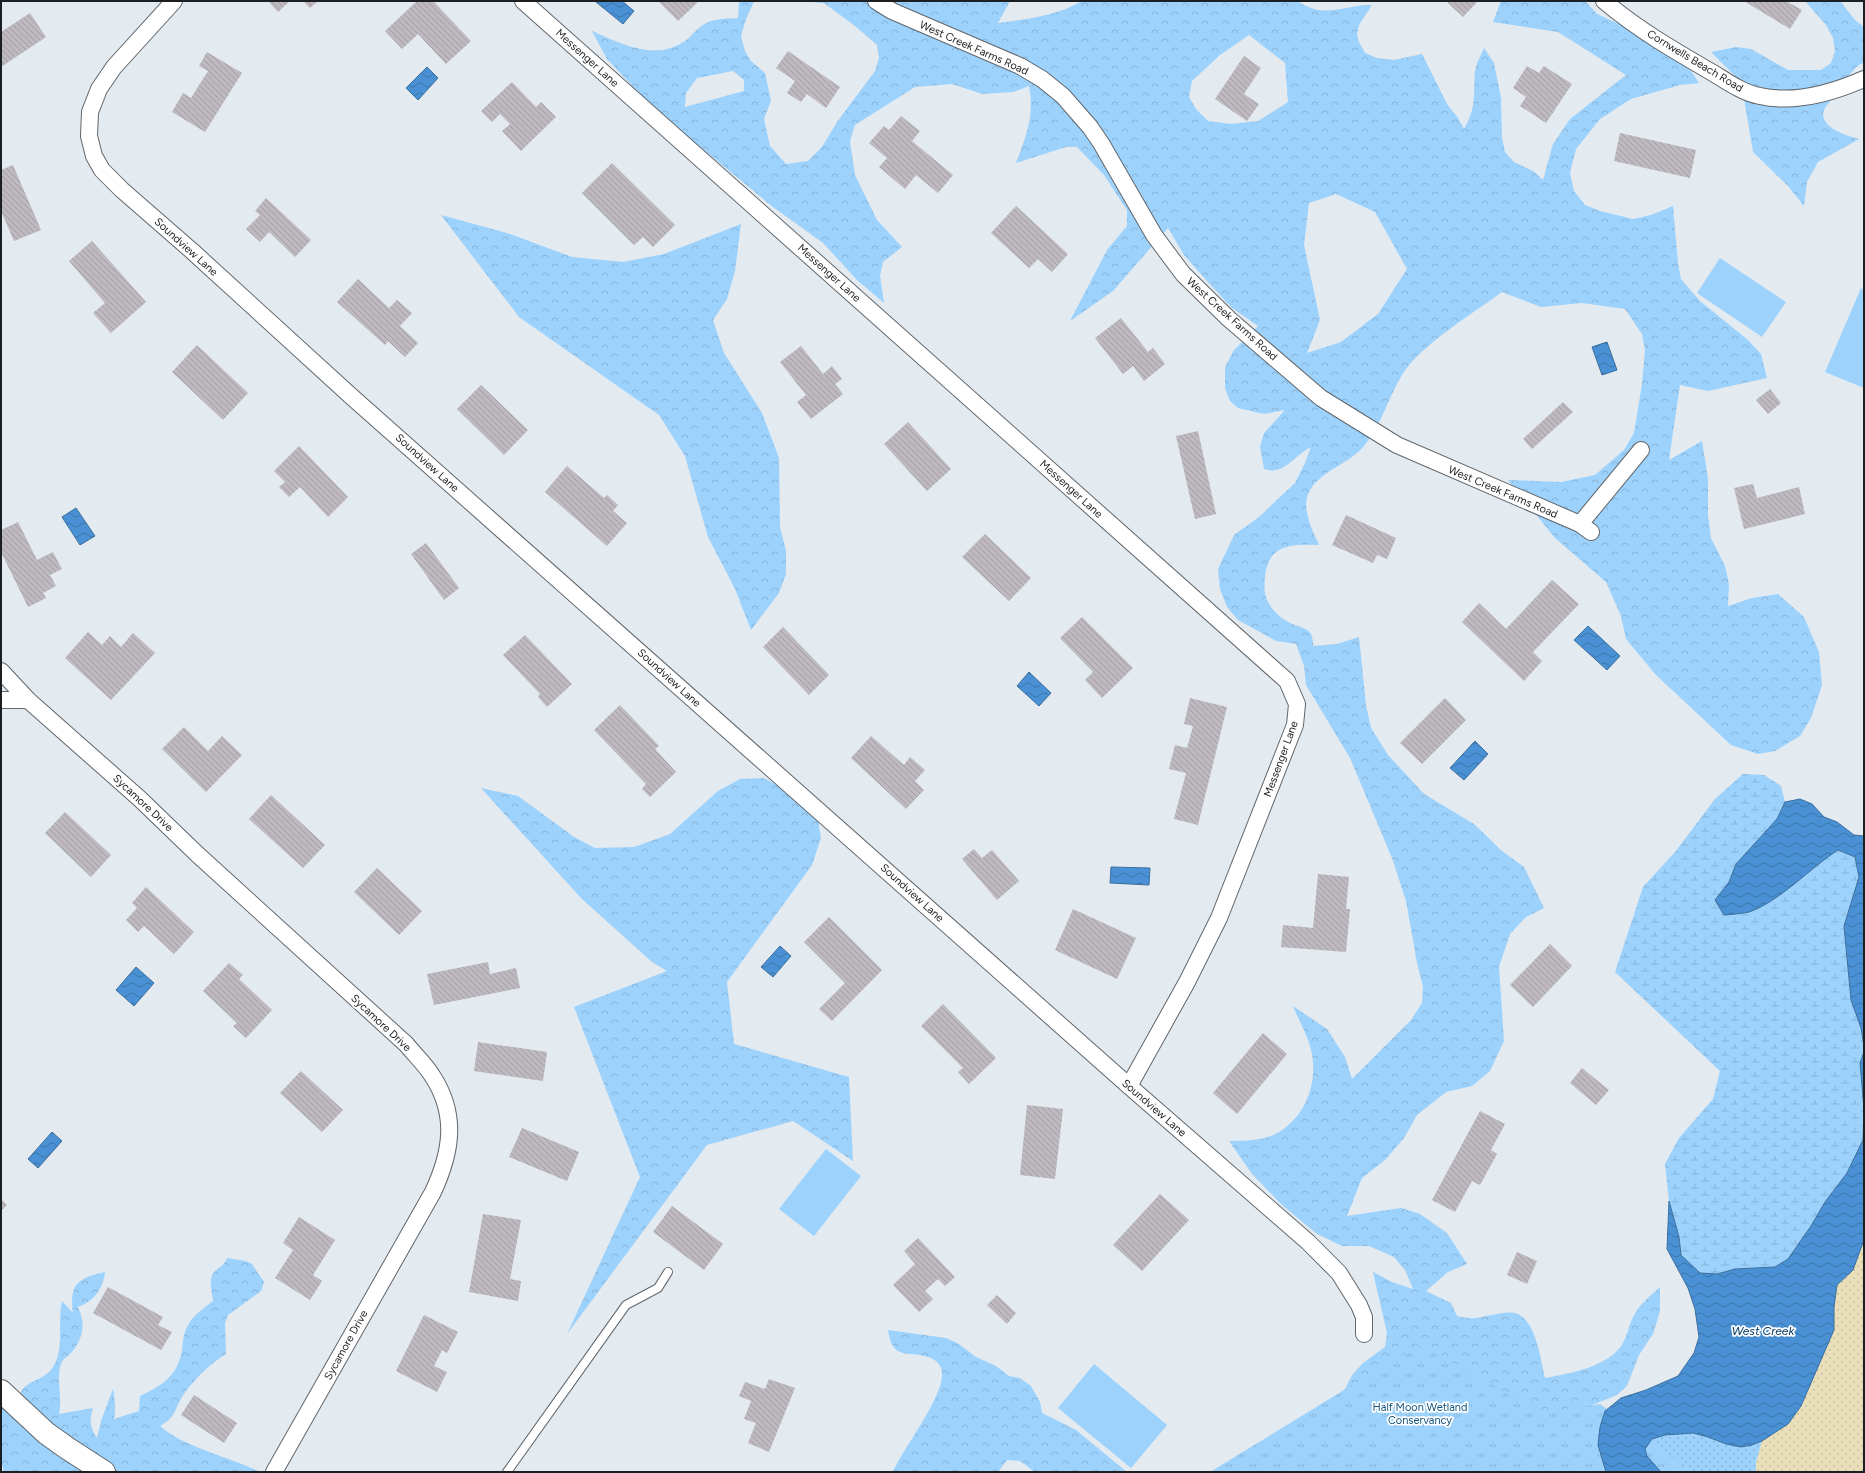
<svg xmlns="http://www.w3.org/2000/svg" width="1865" height="1473" viewBox="0 0 1865 1473" font-family="Figtree,sans-serif">
	<style>
		.grass { fill: url(#grass-dots) }
		.forest { fill: url(#forest-crowns); fill-rule: evenodd }
		.wetland { fill: url(#wetland-marsh) }
		.sand { fill: url(#sand-dots) }
		.park { fill: url(#park-tufts) }
		.pitch { fill: #9dd2fc }
		.water { fill: url(#water-waves); stroke: #3c6f9e }
		.building { fill: url(#building-back-hatch) }
		.lines { fill: none; stroke-linecap: round; stroke-linejoin: round }
		.lane-casing { stroke: #60666b; stroke-width: 10 }
		.street-casing { stroke: #60666b; stroke-width: 18 }
		.secondary-casing { stroke: #60666b; stroke-width: 24 }
		.lane { stroke: #fff; stroke-width: 8 }
		.street { stroke: #fff; stroke-width: 16 }
		.secondary { stroke: #fff; stroke-width: 22 }
		.labels { text-anchor: middle; dominant-baseline: central; stroke-width: 3.5; stroke-linejoin: round; paint-order: stroke }
		.street-label { font-size: 11px; fill: #1c1f21; stroke: #fff }
		.park-label { font-size: 11px; fill: #12547e; stroke: #fff }
		.water-label { font-size: 12px; font-style: italic; fill: #003864; stroke: #fff }
	</style>
	<defs>
		<pattern id="grass-dots" width="8" height="8" patternUnits="userSpaceOnUse"><rect width="8" height="8" fill="#9dd2fc"/><path d="M2 2h.1M6 6h.1" fill="none" stroke="#87b4d8" stroke-width="1.8" stroke-linecap="round"/></pattern>
		<pattern id="forest-crowns" width="20" height="18" patternUnits="userSpaceOnUse"><rect width="20" height="18" fill="#9dd2fc"/><path d="M2 6a3 3 0 1 1 6 0M12 15a3 3 0 1 1 6 0" fill="none" stroke="#87b4d8"/></pattern>
		<pattern id="wetland-marsh" width="20" height="14" patternUnits="userSpaceOnUse"><rect width="20" height="14" fill="#9dd2fc"/><path d="M1 5h8M5 5V1M11 12h8M15 12V8" fill="none" stroke="#87b4d8"/></pattern>
		<pattern id="sand-dots" width="8" height="8" patternUnits="userSpaceOnUse"><rect width="8" height="8" fill="#e9dfba"/><path d="M2 2h.1M6 6h.1" fill="none" stroke="#c7bfa0" stroke-width="1.8" stroke-linecap="round"/></pattern>
		<pattern id="park-tufts" width="24" height="20" patternUnits="userSpaceOnUse"><rect width="24" height="20" fill="#9dd2fc"/><path d="M3 7l-1-3M5 7V3M7 7l1-3M15 17l-1-3M17 17v-4M19 17l1-3" fill="none" stroke="#87b4d8"/></pattern>
		<pattern id="water-waves" width="16" height="10" patternUnits="userSpaceOnUse"><rect width="16" height="10" fill="#4991d4"/><path d="M0 5q4-4 8 0t8 0" fill="none" stroke="#3c76ac"/></pattern>
		<pattern id="building-back-hatch" width="6" height="6" patternUnits="userSpaceOnUse"><rect width="6" height="6" fill="#beb8bf"/><path d="M-1 5l2 2M0 0l6 6M5-1l2 2" fill="none" stroke="#a39ea4"/></pattern>
	</defs>
	<rect width="100%" height="100%" fill="#e3eaf0"/>
	<path class="grass" d="M1693 1433C1719 1439 1736 1451 1762 1441L1756 1463V1472H1661L1647 1443C1658 1432 1679 1435 1693 1433Z"/>
	<g class="forest">
		<path d="M739 1H754L745 22 741 36 745 51 751 61 765 73 771 101 764 119 770 146 786 164 808 161 822 147 837 122 875 71 879 58 877 45 855 26 824 3 797 1H1010L998 23C1026 19 1057 16 1082 1H1297C1302 4 1308 7 1314 9 1333 14 1354 4 1372 5L1359 25 1357 34 1359 42 1365 53 1377 58 1394 60 1422 54 1447 104 1458 118 1464 129C1477 107 1473 95 1475 71 1476 64 1481 55 1484 48L1494 63 1501 98 1502 138 1505 152 1514 162 1533 171 1543 180 1553 144 1570 119 1626 75 1558 32 1493 22 1501 1H1585L1597 14 1639 33 1691 71 1699 83 1680 85 1631 99 1600 119 1576 149 1570 173 1574 191 1585 205 1600 211 1633 219 1651 215 1673 206 1678 263 1681 279 1700 301 1748 340 1761 354 1767 378 1708 391 1680 385 1669 460 1702 441 1708 478V515L1711 538 1725 566 1729 584 1728 606 1752 598 1778 594 1804 617 1819 652 1822 685 1811 718 1800 736 1775 751 1758 754 1731 745 1656 675 1626 639 1621 616 1606 582 1555 538 1508 480 1561 482 1595 475 1624 450 1634 433 1642 384 1645 350 1642 334 1625 309 1582 303 1541 307 1502 292C1474 313 1420 345 1402 375 1388 398 1381 426 1364 446 1349 464 1322 470 1310 490 1300 507 1312 529 1319 545 1291 544 1268 544 1265 577 1264 585 1264 595 1268 602 1273 612 1284 621 1295 625 1302 628 1307 628 1311 634 1313 638 1313 643 1313 646L1337 644 1359 637 1366 705 1371 728 1388 755 1424 794 1474 824 1502 851 1524 867 1544 908 1526 917 1510 934 1499 967 1504 1041 1490 1071 1472 1086 1446 1092 1417 1115 1404 1138 1385 1160 1362 1178 1347 1216 1401 1208 1420 1214 1447 1233 1467 1264 1448 1272 1426 1291 1451 1303 1457 1316C1462 1317 1469 1319 1475 1318 1486 1317 1504 1311 1515 1313 1536 1318 1541 1361 1545 1378 1571 1373 1611 1367 1624 1341 1628 1333 1629 1325 1633 1317 1639 1305 1649 1297 1660 1287V1311L1653 1334 1639 1355 1627 1386 1617 1395 1553 1421 1340 1399 1352 1375 1363 1363 1385 1347 1387 1333 1373 1272 1392 1282 1413 1289 1405 1270 1394 1257 1369 1246H1342L1317 1234 1282 1205 1252 1174 1229 1141C1247 1141 1267 1141 1282 1130 1309 1112 1319 1076 1310 1046 1306 1032 1298 1019 1293 1006L1327 1029 1345 1057 1352 1079 1411 1020 1422 1003 1423 987 1417 963 1406 901 1392 858 1350 758 1306 685 1304 666 1296 644 1276 641 1238 620 1227 607 1220 589 1218 569 1234 535 1259 517 1295 483 1305 463 1311 447C1294 455 1285 476 1264 469L1260 447 1264 433 1285 410 1264 414 1238 408 1230 401 1225 388V367L1234 350 1258 326 1232 308 1207 281 1184 255 1168 228 1113 291 1070 321 1107 250 1127 226V210L1104 175 1077 147H1066L1016 163C1026 136 1035 115 1029 86L1013 92 982 94 952 84 915 87 855 125 850 141 855 175 877 220 902 247 883 262 880 276 884 303 857 280 823 243 773 207 693 141 641 95 607 59 592 31C620 43 655 62 685 41 691 37 696 29 703 25 713 18 726 19 738 18ZM1249 35 1285 63 1288 102 1258 121 1231 124 1208 121 1196 109 1189 97 1192 81 1220 55ZM733 71 744 80V91L685 107 686 93 697 78ZM1336 194 1375 212 1407 269 1378 314 1341 342 1307 353 1320 320 1304 245 1309 203Z"/>
		<path d="M1805 1H1840L1855 20 1864 27V62C1852 68 1847 79 1840 90 1836 95 1826 105 1824 110 1818 127 1847 136 1859 139L1818 162 1807 182 1804 206 1788 186 1753 152 1744 98 1737 78 1711 52 1736 47 1751 49 1788 70H1821L1831 63 1835 51 1833 38 1826 25Z"/>
		<path d="M441 215 507 233 572 257 623 262 664 254 741 224 735 271 727 299 713 320 724 353 762 413 779 458 780 527 786 551V574L779 593 751 630 735 589 708 537 685 456 659 415 519 317Z"/>
		<path d="M764 778 789 792 818 820 821 838 812 865 727 982 734 1044 849 1077 853 1161 793 1121 707 1145 567 1334 640 1177 574 1007 667 971 652 962 581 898 481 788 518 796 574 837 595 848 634 847 670 834 718 791 740 779Z"/>
		<path d="M227 1258 246 1261 252 1264 264 1282 261 1291 228 1315 225 1323 226 1354C210 1364 195 1378 184 1394 174 1408 177 1417 160 1426 183 1447 230 1457 260 1472H4L1 1460V1406L19 1398C22 1381 40 1382 50 1371 66 1354 57 1320 62 1301L73 1313C69 1284 78 1278 105 1272 103 1289 94 1301 78 1307 86 1324 83 1339 71 1353 68 1356 64 1358 62 1362 55 1374 63 1398 59 1414L93 1408C89 1420 90 1428 97 1438L101 1421 113 1389C115 1400 116 1409 114 1419L139 1411 140 1396C161 1386 177 1377 182 1351 183 1343 183 1335 187 1327 192 1316 204 1308 213 1301 212 1292 208 1279 214 1272 219 1267 224 1266 227 1258Z"/>
		<path d="M888 1330 946 1338 959 1344 976 1357 996 1366 1009 1376 1020 1378 1031 1386 1040 1402 1042 1413 1076 1430 1127 1472H1035L1020 1461 1007 1460 998 1472H893C902 1449 950 1390 941 1368 940 1364 936 1361 933 1359 910 1348 893 1364 888 1330Z"/>
	</g>
	<path class="wetland" d="M1743 774 1764 775 1781 786 1785 802 1777 819 1736 864 1729 882 1715 900 1772 901 1820 862 1838 850 1855 857 1859 877 1844 926 1851 1000 1861 1028 1864 1046V1052L1860 1063 1864 1109 1863 1140 1847 1173 1825 1202 1811 1226 1788 1259 1775 1267 1735 1269 1717 1274 1700 1273 1681 1255 1679 1237 1669 1201 1665 1164 1679 1138 1713 1099 1720 1071 1615 972 1643 887 1675 852 1715 799Z"/>
	<path class="sand" d="M1864 1240V1472H1756V1463L1762 1441 1788 1424 1801 1406 1834 1330V1307L1837 1285 1853 1270Z"/>
	<path class="park" d="M1418 1345 1544 1413 1600 1404 1693 1472H1210Z"/>
	<g class="pitch">
		<path d="M1720 258 1786 302 1762 337 1697 293Z"/>
		<path d="M1861 288 1864 290V388L1825 372Z"/>
		<path d="M826 1149 861 1176 814 1236 779 1209Z"/>
		<path d="M1094 1364 1167 1425 1131 1468 1058 1408Z"/>
	</g>
	<g class="water">
		<path d="M622 1 634 11 623 24 596 2Z"/>
		<path d="M427 67 438 78 418 100 406 88Z"/>
		<path d="M1607 342 1617 370 1602 375 1592 347Z"/>
		<path d="M76 508 95 536 80 545 62 517Z"/>
		<path d="M1588 626 1620 656 1607 670 1574 640Z"/>
		<path d="M1029 672 1051 693 1039 706 1017 686Z"/>
		<path d="M1475 741 1488 754 1464 780 1450 768Z"/>
		<path d="M1800 799 1812 804 1824 817 1837 822 1854 835 1864 836V1046L1861 1028 1851 1000 1844 926 1859 877 1855 857 1838 850C1810 868 1779 902 1749 912 1741 914 1732 914 1724 915L1715 900 1729 882 1736 864 1777 819 1785 802Z"/>
		<path d="M1111 867 1150 868 1149 885 1110 883Z"/>
		<path d="M780 946 791 956 773 977 761 967Z"/>
		<path d="M136 967 154 983 134 1006 116 990Z"/>
		<path d="M1864 1052V1240L1853 1270 1837 1285 1834 1307V1330L1801 1406 1788 1424 1762 1441 1752 1445 1741 1447 1726 1444 1708 1437 1693 1433 1665 1435 1652 1439 1645 1449 1647 1456 1661 1472H1606L1598 1445 1600 1427 1605 1411 1621 1398 1646 1390 1678 1376 1694 1353 1699 1337 1695 1309 1688 1288 1667 1249 1669 1201 1679 1237 1681 1255 1700 1273 1717 1274 1735 1269 1775 1267 1788 1259 1811 1226 1825 1202 1847 1173 1863 1140 1864 1109 1860 1063Z"/>
		<path d="M52 1132 62 1141 38 1168 28 1159Z"/>
	</g>
	<g class="building">
		<path d="M268 1H290L278 12Z"/>
		<path d="M303 1H318L310 8Z"/>
		<path d="M417 1H433L471 41 446 64 418 34 402 49 385 31Z"/>
		<path d="M658 1H699L678 21Z"/>
		<path d="M1446 1H1478L1463 17Z"/>
		<path d="M1744 1H1786L1802 10 1790 29Z"/>
		<path d="M30 13 46 37 1 67V32Z"/>
		<path d="M788 51 840 87 826 108 807 94 801 102 787 93 795 81 776 68Z"/>
		<path d="M207 52 242 73 205 132 172 112 183 93 191 98 208 71 199 66Z"/>
		<path d="M1244 56 1261 68 1244 94 1259 104 1247 121 1215 99Z"/>
		<path d="M1527 66 1539 73 1544 66 1572 84 1546 123 1520 106 1526 97 1513 88Z"/>
		<path d="M512 82 536 107 541 102 556 117 521 151 502 131 510 124 500 114 492 122 481 111Z"/>
		<path d="M901 116 920 131 912 141 953 175 938 193 916 175 905 189 879 167 887 158 869 143 884 126 889 130Z"/>
		<path d="M1620 133 1696 150 1690 178 1614 161Z"/>
		<path d="M612 163 675 225 653 247 643 237 634 245 582 193Z"/>
		<path d="M13 165 41 230 14 241 1 211V170Z"/>
		<path d="M266 198 311 240 295 257 269 232 260 242 246 229 260 215 255 211Z"/>
		<path d="M1016 206 1068 254 1052 272 1038 259 1029 268 991 233Z"/>
		<path d="M92 241 146 302 111 333 93 313 105 303 69 261Z"/>
		<path d="M358 279 389 308 397 300 412 313 400 326 418 343 405 357 388 341 385 345 337 302Z"/>
		<path d="M1121 318 1148 352 1153 348 1165 364 1144 381 1133 366 1123 374 1095 338Z"/>
		<path d="M197 345 248 393 223 420 172 372Z"/>
		<path d="M801 346 823 374 832 366 842 379 835 384 843 394 811 419 797 402 806 395 780 362Z"/>
		<path d="M481 385 528 430 504 455 457 409Z"/>
		<path d="M1770 389 1781 403 1768 414 1756 400Z"/>
		<path d="M1563 402 1573 412 1532 449 1523 439Z"/>
		<path d="M908 422 951 469 927 491 884 444Z"/>
		<path d="M1198 431 1216 514 1195 519 1176 436Z"/>
		<path d="M299 446 348 497 328 517 300 487 289 497 279 487 285 482 274 471Z"/>
		<path d="M567 466 604 498 607 495 618 505 613 511 627 523 607 546 545 492Z"/>
		<path d="M1753 484 1757 498 1799 487 1805 514 1744 529 1734 488Z"/>
		<path d="M1346 515 1396 538 1387 559 1377 555 1373 563 1332 545Z"/>
		<path d="M18 522 37 560 53 552 62 569 50 575 56 586 43 593 46 598 28 607 1 552V530Z"/>
		<path d="M985 534 1031 578 1009 601 962 557Z"/>
		<path d="M426 543 459 588 444 600 411 554Z"/>
		<path d="M1552 580 1579 604 1533 652 1542 661 1524 681 1462 622 1479 603 1506 629Z"/>
		<path d="M1082 617 1133 668 1102 698 1085 680 1093 672 1060 638Z"/>
		<path d="M783 627 829 675 809 695 763 647Z"/>
		<path d="M88 632 102 645 110 636 121 647 133 633 155 653 111 700 65 658Z"/>
		<path d="M525 635 572 684 547 707 538 697 540 694 503 655Z"/>
		<path d="M1190 698 1227 707 1198 825 1174 819 1186 773 1169 769 1175 745 1187 748 1193 726 1184 724Z"/>
		<path d="M1445 698 1466 720 1422 764 1400 743Z"/>
		<path d="M620 705 659 746 655 749 676 772 650 797 642 789 646 784 594 730Z"/>
		<path d="M184 727 208 751 222 736 242 755 206 792 162 749Z"/>
		<path d="M871 736 904 765 910 757 925 770 915 781 924 790 906 809 851 758Z"/>
		<path d="M271 795 325 845 303 868 249 819Z"/>
		<path d="M65 812 111 855 91 877 45 833Z"/>
		<path d="M974 849 982 858 992 850 1019 881 997 900 962 859Z"/>
		<path d="M377 868 422 911 399 935 354 892Z"/>
		<path d="M1318 874 1349 877 1346 909H1350L1346 952 1281 947 1283 925 1313 928Z"/>
		<path d="M146 887 194 932 174 954 144 926 138 932 126 920 137 908 132 903Z"/>
		<path d="M1073 909 1136 938 1117 979 1055 950Z"/>
		<path d="M829 917 882 970 832 1021 819 1009 845 983 804 942Z"/>
		<path d="M1550 944 1572 966 1533 1007 1510 985Z"/>
		<path d="M488 962 490 974 516 968 520 988 434 1005 427 974Z"/>
		<path d="M229 963 243 975 239 979 272 1010 246 1038 233 1026 237 1023 203 991Z"/>
		<path d="M943 1004 996 1058 969 1084 958 1072 963 1068 921 1026Z"/>
		<path d="M1263 1033 1287 1054 1237 1114 1213 1093Z"/>
		<path d="M478 1042 547 1052 543 1081 474 1071Z"/>
		<path d="M1582 1068 1609 1090 1596 1105 1570 1083Z"/>
		<path d="M301 1071 343 1110 322 1132 280 1093Z"/>
		<path d="M1027 1105 1063 1109 1055 1179 1020 1175Z"/>
		<path d="M1480 1111 1505 1124 1491 1150 1497 1154 1480 1185 1472 1181 1455 1212 1432 1200Z"/>
		<path d="M522 1128 579 1152 567 1181 509 1157Z"/>
		<path d="M1160 1194 1189 1220 1142 1271 1113 1245Z"/>
		<path d="M1 1199 7 1205 1 1211Z"/>
		<path d="M672 1206 723 1244 704 1270 653 1232Z"/>
		<path d="M483 1214 521 1220 510 1279 521 1281 518 1301 469 1292Z"/>
		<path d="M299 1217 335 1240 313 1275 322 1281 310 1300 275 1278 293 1250 283 1243Z"/>
		<path d="M918 1238 955 1277 945 1286 938 1279 925 1291 933 1299 919 1312 893 1285 915 1264 904 1251Z"/>
		<path d="M1517 1252 1537 1261 1527 1284 1507 1275Z"/>
		<path d="M108 1287 163 1317 158 1325 172 1332 161 1350 93 1313Z"/>
		<path d="M997 1295 1016 1313 1007 1324 987 1305Z"/>
		<path d="M424 1315 458 1332 447 1353 442 1350 434 1366 447 1372 437 1392 396 1371Z"/>
		<path d="M769 1379 795 1388 769 1452 748 1443 756 1423 744 1419 751 1401 739 1396 745 1382 765 1389Z"/>
		<path d="M194 1395 237 1423 224 1443 181 1415Z"/>
	</g>
	<g class="lines">
		<g class="lane-casing">
			<path id="lane" d="M507 1472 626 1305 658 1288 668 1272"/>
		</g>
		<g class="street-casing">
			<g id="street">
				<path d="M174 1 114 67 99 89 90 112 89 136 94 156 102 170 122 190 192 251 352 397 1129 1086 1308 1242 1339 1273 1359 1305 1364 1317V1334"/>
				<path d="M523 1 1287 681 1297 704 1295 725 1219 918 1187 982 1129 1086"/>
				<path d="M876 1 892 11 1020 66 1042 79 1063 96 1090 127 1101 143 1154 235 1183 274 1229 319 1321 398 1397 445 1580 524 1591 532"/>
				<path d="M1604 1C1637 29 1675 51 1713 73 1728 82 1743 93 1760 96 1795 104 1832 93 1864 79"/>
				<path d="M1580 524 1641 450"/>
				<path d="M1 671 28 700 140 799 197 854 406 1044C415 1055 426 1065 433 1077 458 1116 451 1153 433 1192L274 1472"/>
				<path d="M1 700H28"/>
			</g>
		</g>
		<g class="secondary-casing">
			<path id="secondary" d="M1 1391 46 1433 67 1448 104 1472"/>
		</g>
		<use href="#lane" class="lane"/>
		<use href="#street" class="street"/>
		<use href="#secondary" class="secondary"/>
	</g>
	<g class="labels">
		<g class="street-label">
			<text transform="translate(974 48) rotate(24)">West Creek Farms Road</text>
			<text transform="translate(587 58) rotate(42)">Messenger Lane</text>
			<text transform="translate(1695 61) rotate(31)">Cornwells Beach Road</text>
			<text transform="translate(186 247) rotate(42)">Soundview Lane</text>
			<text transform="translate(829 273) rotate(42)">Messenger Lane</text>
			<text transform="translate(1232 319) rotate(42)">West Creek Farms Road</text>
			<text transform="translate(427 463) rotate(42)">Soundview Lane</text>
			<text transform="translate(1071 489) rotate(42)">Messenger Lane</text>
			<text transform="translate(1503 492) rotate(23)">West Creek Farms Road</text>
			<text transform="translate(669 678) rotate(42)">Soundview Lane</text>
			<text transform="translate(1281 759) rotate(-70)">Messenger Lane</text>
			<text transform="translate(143 803) rotate(43)">Sycamore Drive</text>
			<text transform="translate(912 893) rotate(42)">Soundview Lane</text>
			<text transform="translate(381 1023) rotate(43)">Sycamore Drive</text>
			<text transform="translate(1154 1108) rotate(41)">Soundview Lane</text>
			<text transform="translate(346 1345) rotate(-61)">Sycamore Drive</text>
		</g>
		<g class="park-label">
			<text x="1420" y="1407">Half Moon Wetland<tspan x="1420" dy="13">Conservancy</tspan></text>
		</g>
		<g class="water-label">
			<text x="1763" y="1331">West Creek</text>
		</g>
	</g>
	<rect width="1865" height="1473" fill="none" stroke="#1c1f21" stroke-width="4"/>
</svg>
